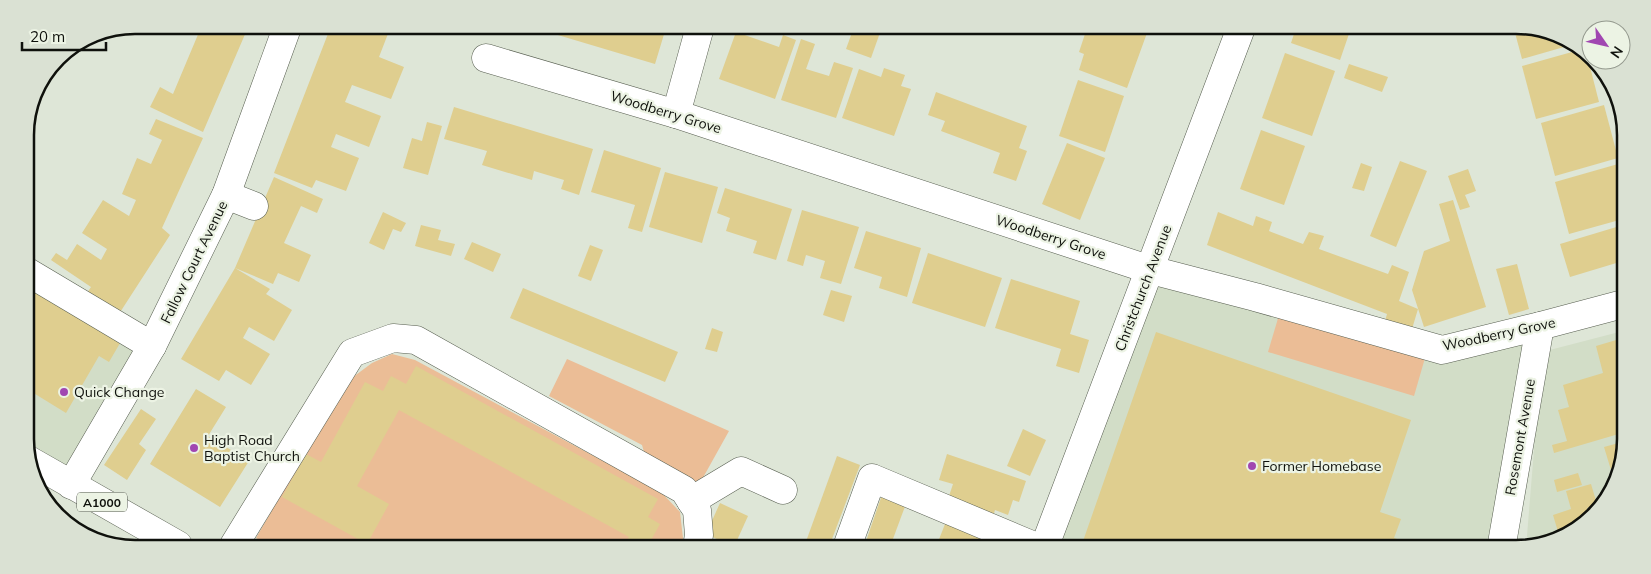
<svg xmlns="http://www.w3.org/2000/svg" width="1651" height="574" viewBox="0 0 1651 574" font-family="Mulish,sans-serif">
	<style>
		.built { fill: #d2ddc7 }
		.green { fill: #ebbd96 }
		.building { fill: #dfce8f }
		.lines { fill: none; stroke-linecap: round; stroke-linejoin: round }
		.minor-casing { stroke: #575e50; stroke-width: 29 }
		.major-casing { stroke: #575e50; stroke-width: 29 }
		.minor { stroke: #fff; stroke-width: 28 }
		.major { stroke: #fff; stroke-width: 28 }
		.poi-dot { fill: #a146b1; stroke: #ecf3e4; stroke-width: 2 }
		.labels { text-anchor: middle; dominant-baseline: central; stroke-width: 4.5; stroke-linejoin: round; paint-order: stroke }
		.shield { fill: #ecf3e4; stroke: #51554d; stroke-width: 1 }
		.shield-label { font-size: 12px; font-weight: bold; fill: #0f110c }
		.street-label { font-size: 14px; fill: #0f110c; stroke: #ecf3e4 }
		.poi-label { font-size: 14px; fill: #0f110c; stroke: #ecf3e4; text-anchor: start }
		.rim { fill: none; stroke: #0f110c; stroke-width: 2.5 }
	</style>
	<rect width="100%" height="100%" fill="#dee6d7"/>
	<g class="built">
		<path d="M1151 270 1444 349 1538 326 1487 549 1044 548Z"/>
		<path d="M26 271 151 346 69 486 27 460Z"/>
		<path d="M1623 331 1622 468 1583 526 1526 548 1542 352Z"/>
	</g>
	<g class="green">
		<path d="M1279 315 1425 358 1414 396 1268 352Z"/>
		<path d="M392 354 415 360 661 492 680 512 684 547 270 546 256 538 345 383 372 363Z"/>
		<path d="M567 359 729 431 700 483 691 486 647 462 642 445 549 396Z"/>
	</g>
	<g class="building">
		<path d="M202 25H249L203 132 150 107 160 87 173 94Z"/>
		<path d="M331 26H391L379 57 404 67 391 99 352 85 345 102 381 116 369 147 336 134 331 147 359 158 346 191 316 180 312 188 274 173Z"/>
		<path d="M657 26 656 28 665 31 655 64 531 27Z"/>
		<path d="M854 27H882L871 58 846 49Z"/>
		<path d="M1087 28H1132L1147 33 1127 88 1079 70 1084 54 1079 52Z"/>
		<path d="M1296 28H1351L1340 60 1291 43Z"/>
		<path d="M1514 29H1545L1571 45 1522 59Z"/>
		<path d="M736 32 779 47 783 35 796 40 775 99 719 79Z"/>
		<path d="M801 39 815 44 806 69 829 76 834 62 853 68 836 118 781 100Z"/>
		<path d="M1579 50 1587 55 1599 102 1536 119 1522 66Z"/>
		<path d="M1285 53 1335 71 1312 136 1262 118Z"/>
		<path d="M1349 64 1388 77 1382 92 1344 78Z"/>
		<path d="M884 68 905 75 901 86 911 89 894 136 842 118 859 69 881 77Z"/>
		<path d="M1078 80 1124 96 1105 152 1059 136Z"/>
		<path d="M936 92 1027 126 1019 148 1027 151 1016 181 993 173 1000 153 941 131 945 121 928 115Z"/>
		<path d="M1604 105 1618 158 1555 176 1541 123Z"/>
		<path d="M454 107 593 149 579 195 561 189 564 180 534 171 532 180 482 165 487 151 444 139Z"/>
		<path d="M156 119 203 138 162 228 170 235 117 317 85 296 91 287 51 260 56 253 67 260 77 244 101 260 107 249 82 233 103 200 129 216 136 200 122 194 137 158 151 164 162 140 149 134Z"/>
		<path d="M427 122 442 126 428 175 403 168 412 138 422 141Z"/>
		<path d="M1261 130 1305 146 1284 205 1240 189Z"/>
		<path d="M1067 143 1105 158 1080 220 1042 204Z"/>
		<path d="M604 150 661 168 642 232 628 228 635 205 591 192Z"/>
		<path d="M1400 161 1427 171 1396 247 1370 236Z"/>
		<path d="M1361 163 1372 167 1364 191 1352 188Z"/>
		<path d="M1618 164 1624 185 1623 219 1569 234 1555 182Z"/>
		<path d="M1468 169 1476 191 1465 195 1470 207 1460 210 1448 176Z"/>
		<path d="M665 172 718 187 702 243 649 227Z"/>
		<path d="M274 177 323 199 317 213 301 206 284 243 311 255 299 282 278 273 273 284 235 268 270 289 266 294 292 310 274 341 249 327 243 338 270 354 251 385 226 370 219 381 181 359 235 268Z"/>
		<path d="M725 188 792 209 776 260 753 253 757 241 726 231 730 218 717 213Z"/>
		<path d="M1453 200 1486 307 1424 327 1412 290 1424 251 1450 241 1439 204Z"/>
		<path d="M802 210 859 227 841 284 820 278 825 261 806 255 803 266 787 261Z"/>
		<path d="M383 212 406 223 401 232 393 229 384 250 369 243Z"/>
		<path d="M1218 212 1253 226 1256 216 1272 222 1269 231 1303 244 1309 232 1324 236 1319 249 1388 274 1392 265 1409 272 1399 301 1418 309 1412 329 1385 321 1387 314 1207 245Z"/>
		<path d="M421 225 441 230 438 240 455 244 451 256 415 246Z"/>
		<path d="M1623 225V261L1570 277 1560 244Z"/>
		<path d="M866 231 921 248 907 297 879 288 882 277 854 268Z"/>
		<path d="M472 242 501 254 493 272 464 259Z"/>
		<path d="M590 245 603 250 591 281 578 276Z"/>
		<path d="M928 253 1002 278 985 327 912 303Z"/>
		<path d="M1517 264 1529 309 1509 315 1496 269Z"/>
		<path d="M1011 279 1080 301 1070 334 1089 340 1079 373 1056 366 1061 349 995 328Z"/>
		<path d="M26 282 123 338 109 362 99 356 66 413 27 389Z"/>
		<path d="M523 288 678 352 665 382 510 318Z"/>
		<path d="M831 290 852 296 844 322 823 315Z"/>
		<path d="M712 328 723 332 717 352 705 349Z"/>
		<path d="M1156 332 1411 420 1380 512 1401 519 1394 538 1413 544 1411 548H1092L1082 544Z"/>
		<path d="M1623 338 1622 433 1554 453 1552 445 1567 441 1558 410 1569 407 1563 385 1603 373 1596 346Z"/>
		<path d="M416 366 658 499 648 517 660 524 650 542 658 547 623 546 629 537 399 410 357 486 389 504 367 544 282 497 306 454 321 462 365 382 383 391 391 376 406 384Z"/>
		<path d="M196 389 226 407 208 436 249 461 220 507 150 464Z"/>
		<path d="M141 409 156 419 139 444 146 450 127 480 104 465Z"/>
		<path d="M1023 429 1046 440 1030 476 1007 466Z"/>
		<path d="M1622 442V468L1614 480 1604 447Z"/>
		<path d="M947 454 1026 481 1019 502 1013 500 1008 515 995 510 992 520 946 505 953 484 939 480Z"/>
		<path d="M837 456 860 465 829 547H804Z"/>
		<path d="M1578 473 1582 485 1557 492 1554 480Z"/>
		<path d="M1591 484 1597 504 1587 508 1590 516 1583 526 1559 535 1553 515 1571 509 1566 491Z"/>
		<path d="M883 492 907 501 890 547H864Z"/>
		<path d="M720 503 748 516 734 547 706 534Z"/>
		<path d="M947 519 985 534 980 547H936Z"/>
	</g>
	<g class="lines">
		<g class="minor-casing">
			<g id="minor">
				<path d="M486 58 676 114 1151 270 1255 297 1442 350 1540 326 1623 304"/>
				<path d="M676 114 700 27"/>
				<path d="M226 195 254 206"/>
				<path d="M26 271 152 346"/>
				<path d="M71 485 152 346 226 195 288 25"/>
				<path d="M691 501 741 471 783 490"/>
				<path d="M234 545 352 353 393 338 416 340 684 490 697 510 699 535 697 547"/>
				<path d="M847 547 872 478 1039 548"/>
				<path d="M1044 548 1241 28"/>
				<path d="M1501 549 1540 326"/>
			</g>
		</g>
		<g class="major-casing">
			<path id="major" d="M27 459 178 545"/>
		</g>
		<use href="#minor" class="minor"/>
		<use href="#major" class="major"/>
	</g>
	<g class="poi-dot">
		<circle cx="64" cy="392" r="5"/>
		<circle cx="194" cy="448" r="5"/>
		<circle cx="1252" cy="466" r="5"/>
	</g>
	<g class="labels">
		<rect class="shield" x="77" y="492.5" width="50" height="19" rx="4"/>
		<g class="shield-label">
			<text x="102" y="502">A1000</text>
		</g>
		<g class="street-label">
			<text transform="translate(666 112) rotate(17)">Woodberry Grove</text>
			<text transform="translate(1051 237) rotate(18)">Woodberry Grove</text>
			<text transform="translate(194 262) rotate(-64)">Fallow Court Avenue</text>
			<text transform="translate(1143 288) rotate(-69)">Christchurch Avenue</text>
			<text transform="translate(1499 334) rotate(-12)">Woodberry Grove</text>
			<text transform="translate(1520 437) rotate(-80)">Rosemont Avenue</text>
		</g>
		<g class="poi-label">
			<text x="74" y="392">Quick Change</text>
			<text x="204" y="440">High Road<tspan x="204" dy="16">Baptist Church</tspan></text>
			<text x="1262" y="466">Former Homebase</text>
		</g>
	</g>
	<path d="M0 0H1651V574H0ZM135 34H1516A101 101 0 0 1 1617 135V439A101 101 0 0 1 1516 540H135A101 101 0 0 1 34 439V135A101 101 0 0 1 135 34Z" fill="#dae1d3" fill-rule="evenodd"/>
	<path class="rim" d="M135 34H1516A101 101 0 0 1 1617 135V439A101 101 0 0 1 1516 540H135A101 101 0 0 1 34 439V135A101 101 0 0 1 135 34Z"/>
	<g transform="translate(1606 45) rotate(124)"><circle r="24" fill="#ecf3e4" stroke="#94998e"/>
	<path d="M0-4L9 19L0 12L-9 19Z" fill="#a146b1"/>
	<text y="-8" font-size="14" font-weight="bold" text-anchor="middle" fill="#0f110c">N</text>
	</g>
	<path d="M22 42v8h84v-8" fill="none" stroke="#0f110c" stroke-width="2.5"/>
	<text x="30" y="42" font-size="15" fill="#0f110c" stroke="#ecf3e4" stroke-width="4" paint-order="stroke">20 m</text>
</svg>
